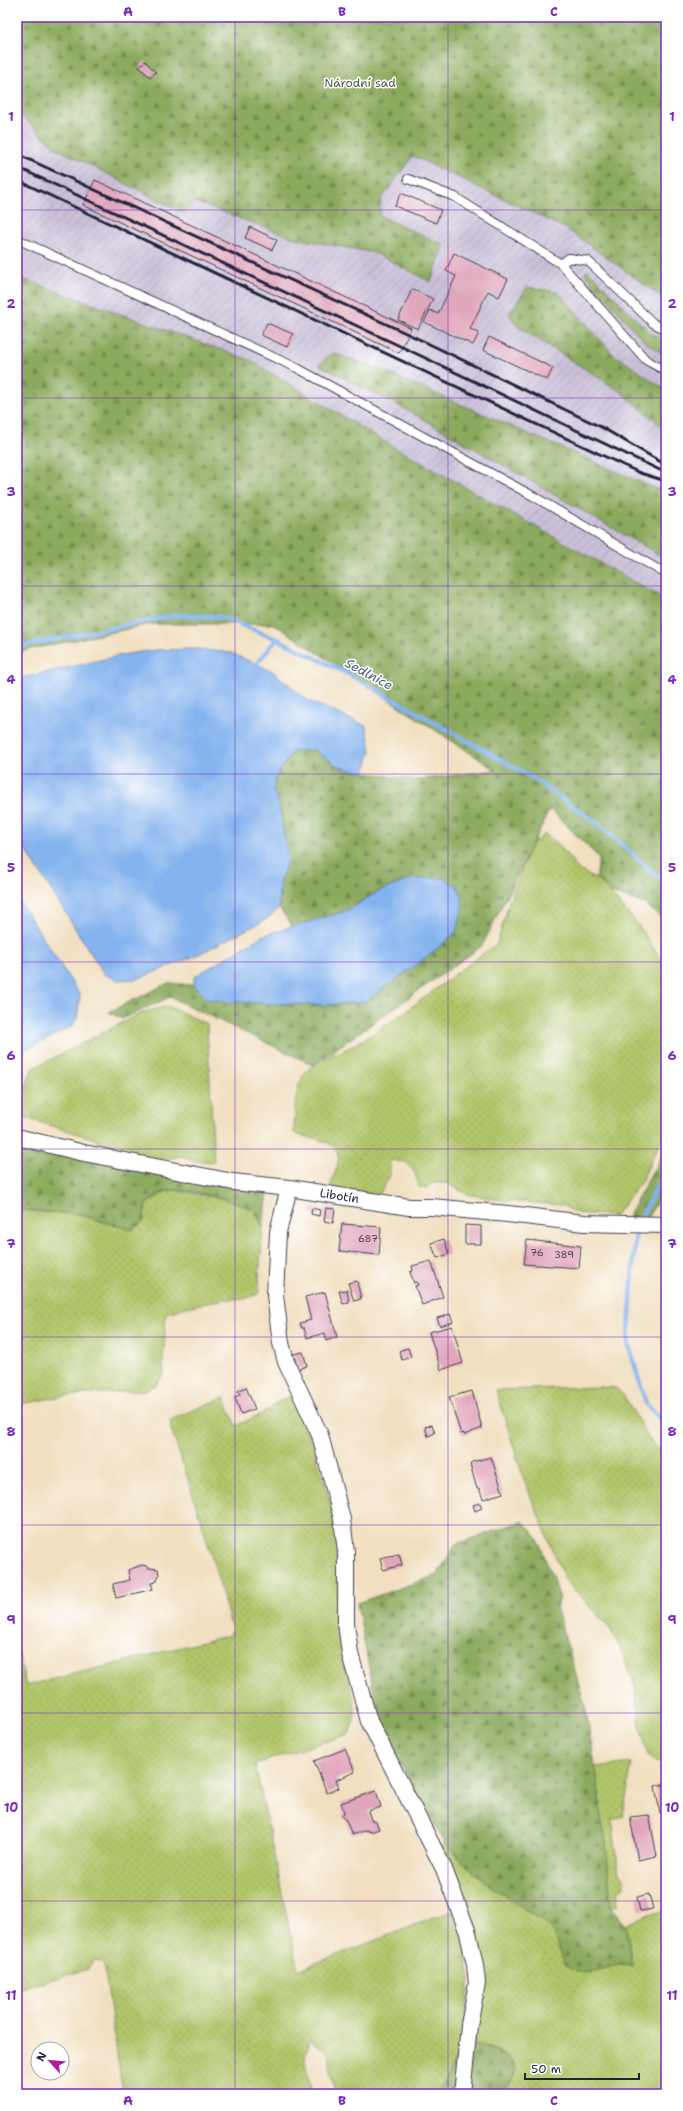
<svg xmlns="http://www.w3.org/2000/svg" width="683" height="2111" viewBox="0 0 683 2111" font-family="'Shantell Sans',sans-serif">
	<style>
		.industrial { fill: url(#industrial-furrows) }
		.green { fill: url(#green-dots); stroke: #697452 }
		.forest { fill: url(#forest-firs); stroke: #57664c }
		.water { fill: #83b2ee; stroke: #526a94 }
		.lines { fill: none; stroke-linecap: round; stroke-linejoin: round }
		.stream { stroke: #83b2ee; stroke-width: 4.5 }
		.building { fill: #e0a6bc }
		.service-casing { stroke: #413e4f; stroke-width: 10 }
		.minor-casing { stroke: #413e4f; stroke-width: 18 }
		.service { stroke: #fff; stroke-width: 8 }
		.minor { stroke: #fff; stroke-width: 16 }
		.rail { stroke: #22223b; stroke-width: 3 }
		.grid { fill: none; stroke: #7b2cbf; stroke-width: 1; stroke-opacity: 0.55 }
		.labels { text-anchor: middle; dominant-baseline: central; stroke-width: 3; stroke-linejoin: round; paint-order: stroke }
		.number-label { font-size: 10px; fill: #52435b }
		.park-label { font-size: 12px; fill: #545b4b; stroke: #fff }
		.street-label { font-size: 12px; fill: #22223b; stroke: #fff }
		.water-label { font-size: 13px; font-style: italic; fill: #495c83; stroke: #fff }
		.neatline { fill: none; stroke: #7b2cbf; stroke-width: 1.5 }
		.grid-label { font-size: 13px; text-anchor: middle; font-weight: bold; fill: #7b2cbf }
	</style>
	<defs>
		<pattern id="industrial-furrows" width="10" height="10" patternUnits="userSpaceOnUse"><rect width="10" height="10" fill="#c9bfd7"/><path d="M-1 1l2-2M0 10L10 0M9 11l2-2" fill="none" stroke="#aca4b9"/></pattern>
		<pattern id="green-dots" width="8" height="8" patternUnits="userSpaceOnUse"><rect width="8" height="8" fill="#b0c569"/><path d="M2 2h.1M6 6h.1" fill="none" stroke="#97a95c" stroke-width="1.8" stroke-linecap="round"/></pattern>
		<pattern id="forest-firs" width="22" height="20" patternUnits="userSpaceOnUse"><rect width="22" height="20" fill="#8caa5d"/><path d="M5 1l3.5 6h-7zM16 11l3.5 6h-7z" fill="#728a4e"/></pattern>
	</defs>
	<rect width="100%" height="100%" fill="#fff"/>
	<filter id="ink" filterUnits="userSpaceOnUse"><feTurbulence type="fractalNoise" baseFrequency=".025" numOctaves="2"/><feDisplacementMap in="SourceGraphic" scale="8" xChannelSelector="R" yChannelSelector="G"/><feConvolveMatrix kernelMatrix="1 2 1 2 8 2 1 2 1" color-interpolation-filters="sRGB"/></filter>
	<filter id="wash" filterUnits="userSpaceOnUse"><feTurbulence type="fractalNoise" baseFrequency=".012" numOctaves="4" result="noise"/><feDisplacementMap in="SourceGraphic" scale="16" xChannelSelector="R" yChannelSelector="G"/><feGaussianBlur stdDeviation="0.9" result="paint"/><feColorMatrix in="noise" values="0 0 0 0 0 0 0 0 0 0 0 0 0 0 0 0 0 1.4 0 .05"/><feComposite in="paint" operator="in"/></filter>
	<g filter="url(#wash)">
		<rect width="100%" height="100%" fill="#f1dfc0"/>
		<path class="industrial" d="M17 17H666V655L17 375Z"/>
		<g class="green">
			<path d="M545 834 557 843 579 870 601 882 638 925 660 958 666 975V1130L641 1182 615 1216 577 1213 562 1205 507 1201 467 1194 446 1183H433L427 1188 419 1187 415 1173 406 1162 390 1160V1176L379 1195 330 1188C331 1179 336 1173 338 1164 342 1137 311 1141 294 1133 295 1115 293 1093 303 1076 313 1058 339 1054 356 1044 406 1015 450 976 497 944L509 902 531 845Z"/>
			<path d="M168 1006 207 1024 214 1162 193 1161 181 1156 151 1162 110 1150 101 1141 26 1118 23 1095 32 1069 141 1013Z"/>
			<path d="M175 1190 232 1200 255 1210 263 1227 259 1278 260 1293 245 1299H227L186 1307 166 1313 163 1363 164 1374 155 1386 145 1390 62 1396 17 1405V1210L78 1214 131 1230 143 1222 146 1204 164 1192Z"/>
			<path d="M599 1387 616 1388 624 1396 649 1439 666 1456V1760L656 1762 648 1755 640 1725 634 1682 618 1644 609 1627 565 1580 523 1477 496 1390Z"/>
			<path d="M292 1395C312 1439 333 1498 338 1545 343 1586 341 1627 346 1667 350 1695 362 1705 349 1734L255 1764 298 1970 452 1911 464 1944 470 1980 460 2050 446 2080 434 2094H335L328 2052 310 2040 305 2057 312 2094H123L104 1965 101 1962 94 1961 88 1969 17 1989V1647L26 1686 230 1635 232 1630C214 1562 194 1495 171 1429L170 1420 224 1397 236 1426 271 1409 273 1405Z"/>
			<path d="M632 1763 623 1816 612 1819 619 1874 623 1878 624 1886 618 1892 617 1905 611 1907 606 1842 601 1817 598 1783 595 1767Z"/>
			<path d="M445 1843C479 1878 509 1898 549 1925L554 1932 560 1954 590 1972 621 1964 632 1966 626 1925 649 1914 666 1911V2094H497C501 2088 509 2086 513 2079 524 2057 489 2047 473 2044L481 1978 440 1849Z"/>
		</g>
		<g class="forest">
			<path d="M17 17H666V300L567 229 413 156 381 199 380 216 444 245 431 282 375 253 294 238 195 202 184 213 56 148 17 112Z"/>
			<path d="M588 270 649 332 666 341V355L646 343 584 273Z"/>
			<path d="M17 277 250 360 385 442 666 600V922L645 904 609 892 601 882 596 879 599 858 550 809 482 946 313 1065 170 997 122 1019 109 1012 168 983 194 985 199 993 233 1002 325 1005 365 1002 432 953 456 932 443 878 408 880 377 892 346 911 293 927 279 908V884L288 859 278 801 273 791 276 776 293 751 315 750 331 762 346 770 417 780 496 770 274 624H151L17 652Z"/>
			<path d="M527 287 558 292 612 353 666 390V430L620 391 517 326 509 314Z"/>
			<path d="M332 353 374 367 666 493V559L411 412 319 365Z"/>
			<path d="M17 1145 268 1194 263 1227 255 1210C236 1202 184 1185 165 1192 158 1194 152 1200 146 1204L143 1222 131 1230 78 1214 17 1210Z"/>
			<path d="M666 1148V1187L646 1220H626Z"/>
			<path d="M523 1521 538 1539 560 1598 556 1607 585 1705 598 1783 601 1817 606 1842 611 1907 626 1925 632 1966C615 1957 594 1979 575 1971 556 1963 560 1939 549 1925L493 1888 469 1868 445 1843 397 1758 378 1716 357 1603 437 1575 456 1544Z"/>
			<path d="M478 2045 501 2053 513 2062 515 2071 510 2083 497 2094H434L446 2080 460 2050Z"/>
		</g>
		<g class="water">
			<path d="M198 649 231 653 272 671 309 701 366 726 371 750 365 772C340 770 334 764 315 750L293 751 276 776 273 791 278 801 288 859 279 884V908L267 919 193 957 137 979 118 980 104 974 17 836V679L127 654 155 650Z"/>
			<path d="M427 878H443L457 886 462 896V911L456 932 432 953 365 1002 325 1005 233 1002 207 999 194 985V977L264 935 346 911 377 892 408 880Z"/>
			<path d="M17 898 80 995 77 1019 71 1027 17 1054Z"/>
		</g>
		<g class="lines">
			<g class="stream">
				<path d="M17 647 177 615 221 617 277 639 352 676 528 775 600 825 666 884"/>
				<path d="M251 667 256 664 277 639"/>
				<path d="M639 1221 666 1170"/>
				<path d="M636 1227 628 1342 646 1404 666 1424"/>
			</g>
		</g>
		<g id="blocks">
			<g class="building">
				<path d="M145 61 156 72 150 77 139 67Z"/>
				<path d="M95 180 411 328 399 353 83 205Z"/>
				<path d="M401 193 441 210 436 223 395 206Z"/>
				<path d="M250 227 277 240 272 250 245 238Z"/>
				<path d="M454 253 508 279 499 297 488 291 470 329 479 333 473 345 424 322 430 310 438 314 456 276 446 271Z"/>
				<path d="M412 289 433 299 418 329 398 320Z"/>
				<path d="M267 323 293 334 287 347 261 335Z"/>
				<path d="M489 337 553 368 547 380 483 350Z"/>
				<path d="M312 1208 320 1210 319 1216 311 1214Z"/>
				<path d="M326 1208 335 1209 333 1223 324 1221Z"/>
				<path d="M342 1224 381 1227 379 1255 339 1251Z"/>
				<path d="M465 1225 481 1226V1244H465Z"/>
				<path d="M444 1239 449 1254 437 1258 431 1243Z"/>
				<path d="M527 1240 581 1246 579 1268 524 1264Z"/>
				<path d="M431 1261 443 1297 422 1305 415 1286 418 1285 417 1282 414 1283 410 1272 413 1271 412 1266Z"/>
				<path d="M357 1281 361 1299 354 1301 348 1283Z"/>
				<path d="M347 1290 349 1302 343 1304 339 1291Z"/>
				<path d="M325 1292 337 1337 326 1341 325 1333 307 1338 304 1328H302L300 1323 311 1320 305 1297Z"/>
				<path d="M450 1314 453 1322 440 1326 437 1318Z"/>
				<path d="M452 1326 463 1363 441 1370 429 1332Z"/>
				<path d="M408 1348 411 1357 402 1360 399 1351Z"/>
				<path d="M303 1352 307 1366 298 1369 293 1354Z"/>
				<path d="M246 1387 255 1409 241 1414 235 1397 240 1395 238 1391Z"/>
				<path d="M472 1391 482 1428 464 1435V1433L461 1434 449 1397Z"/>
				<path d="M432 1425 435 1433 428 1436 425 1427Z"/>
				<path d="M491 1457 503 1493 483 1499 479 1488 477 1489 470 1464 472 1462Z"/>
				<path d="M480 1503 482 1508 475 1511 473 1505Z"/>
				<path d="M399 1554 402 1565 383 1570 380 1558Z"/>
				<path d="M142 1565 147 1566 148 1568 158 1569 159 1575 156 1582 151 1583 153 1589 116 1598 113 1584 130 1580 128 1570Z"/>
				<path d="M345 1749 355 1772 336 1780 339 1788 327 1793 314 1761Z"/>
				<path d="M663 1784V1786H666V1813L660 1814 655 1786Z"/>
				<path d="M376 1791 381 1807 368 1811 371 1820 376 1822 379 1829 371 1832 366 1830 352 1835 346 1820 342 1817 344 1812 341 1803Z"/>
				<path d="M649 1815 657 1856 638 1860 630 1817Z"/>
				<path d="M649 1894 653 1909 640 1911 637 1897Z"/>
			</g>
		</g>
	</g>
	<g filter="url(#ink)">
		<use href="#blocks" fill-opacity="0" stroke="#413e4f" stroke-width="1"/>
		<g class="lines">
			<g class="service-casing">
				<g id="service">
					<path d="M408 179 455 197 561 264 646 360 666 371"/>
					<path d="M17 239 297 368 533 496 666 574"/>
					<path d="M561 264 569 258 588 261 653 323 666 330"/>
				</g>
			</g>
			<g class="minor-casing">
				<g id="minor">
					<path id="s1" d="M17 1137 84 1153 233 1182 289 1188 409 1207H432L508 1214 584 1223 666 1225"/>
					<path d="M289 1188 278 1232 275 1295 281 1343 286 1362 320 1435 342 1519 346 1552V1623L350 1654 369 1721 444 1869 468 1933 475 1965 477 1983 469 2025 462 2094"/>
				</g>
			</g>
			<use href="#service" class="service"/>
			<use href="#minor" class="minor"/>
			<g class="rail">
				<path d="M17 154 421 340 603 428 666 465"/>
				<path d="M17 167 417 354 666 473"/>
				<path d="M17 180 640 473 666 481"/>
			</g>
		</g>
	</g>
	<path class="grid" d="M235 17V2094M448 17V2094M17 210H666M17 398H666M17 586H666M17 774H666M17 962H666M17 1149H666M17 1337H666M17 1525H666M17 1713H666M17 1901H666"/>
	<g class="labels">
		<g class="number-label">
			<text x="368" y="1238">687</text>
			<text x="537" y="1252">76</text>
			<text x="564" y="1254">389</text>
		</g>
		<g class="park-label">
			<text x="360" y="83">Národní sad</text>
		</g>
		<g class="street-label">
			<text stroke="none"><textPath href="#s1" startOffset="328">Libotín</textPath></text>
		</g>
		<g class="water-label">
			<text transform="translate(369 674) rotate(28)">Sedlnice</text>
		</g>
	</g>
	<rect width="683" height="2111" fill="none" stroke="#fff" stroke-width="44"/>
	<g transform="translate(50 2061) rotate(297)"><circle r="19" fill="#ffffff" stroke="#a7a7b1"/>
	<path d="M0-3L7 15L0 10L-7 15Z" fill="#b5179e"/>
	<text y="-6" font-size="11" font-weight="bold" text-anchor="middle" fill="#22223b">N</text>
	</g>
	<path d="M525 2073v6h114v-6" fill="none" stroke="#22223b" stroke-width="2"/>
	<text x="531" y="2073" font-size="12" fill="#22223b" stroke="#ffffff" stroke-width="3" paint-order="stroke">50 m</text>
	<rect x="22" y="22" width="639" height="2067" class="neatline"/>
	<g class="grid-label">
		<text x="128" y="16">A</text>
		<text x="342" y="16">B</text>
		<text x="554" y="16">C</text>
		<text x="11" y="121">1</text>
		<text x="672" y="121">1</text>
		<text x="11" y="308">2</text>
		<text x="672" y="308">2</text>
		<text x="11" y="496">3</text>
		<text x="672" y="496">3</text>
		<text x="11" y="684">4</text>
		<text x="672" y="684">4</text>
		<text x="11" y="872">5</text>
		<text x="672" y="872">5</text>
		<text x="11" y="1060">6</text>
		<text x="672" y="1060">6</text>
		<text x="11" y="1248">7</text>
		<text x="672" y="1248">7</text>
		<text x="11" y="1436">8</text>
		<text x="672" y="1436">8</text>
		<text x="11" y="1624">9</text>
		<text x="672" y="1624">9</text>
		<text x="11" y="1812">10</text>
		<text x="672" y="1812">10</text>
		<text x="11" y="2000">11</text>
		<text x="672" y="2000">11</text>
		<text x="128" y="2105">A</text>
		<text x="342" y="2105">B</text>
		<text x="554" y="2105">C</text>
	</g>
</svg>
